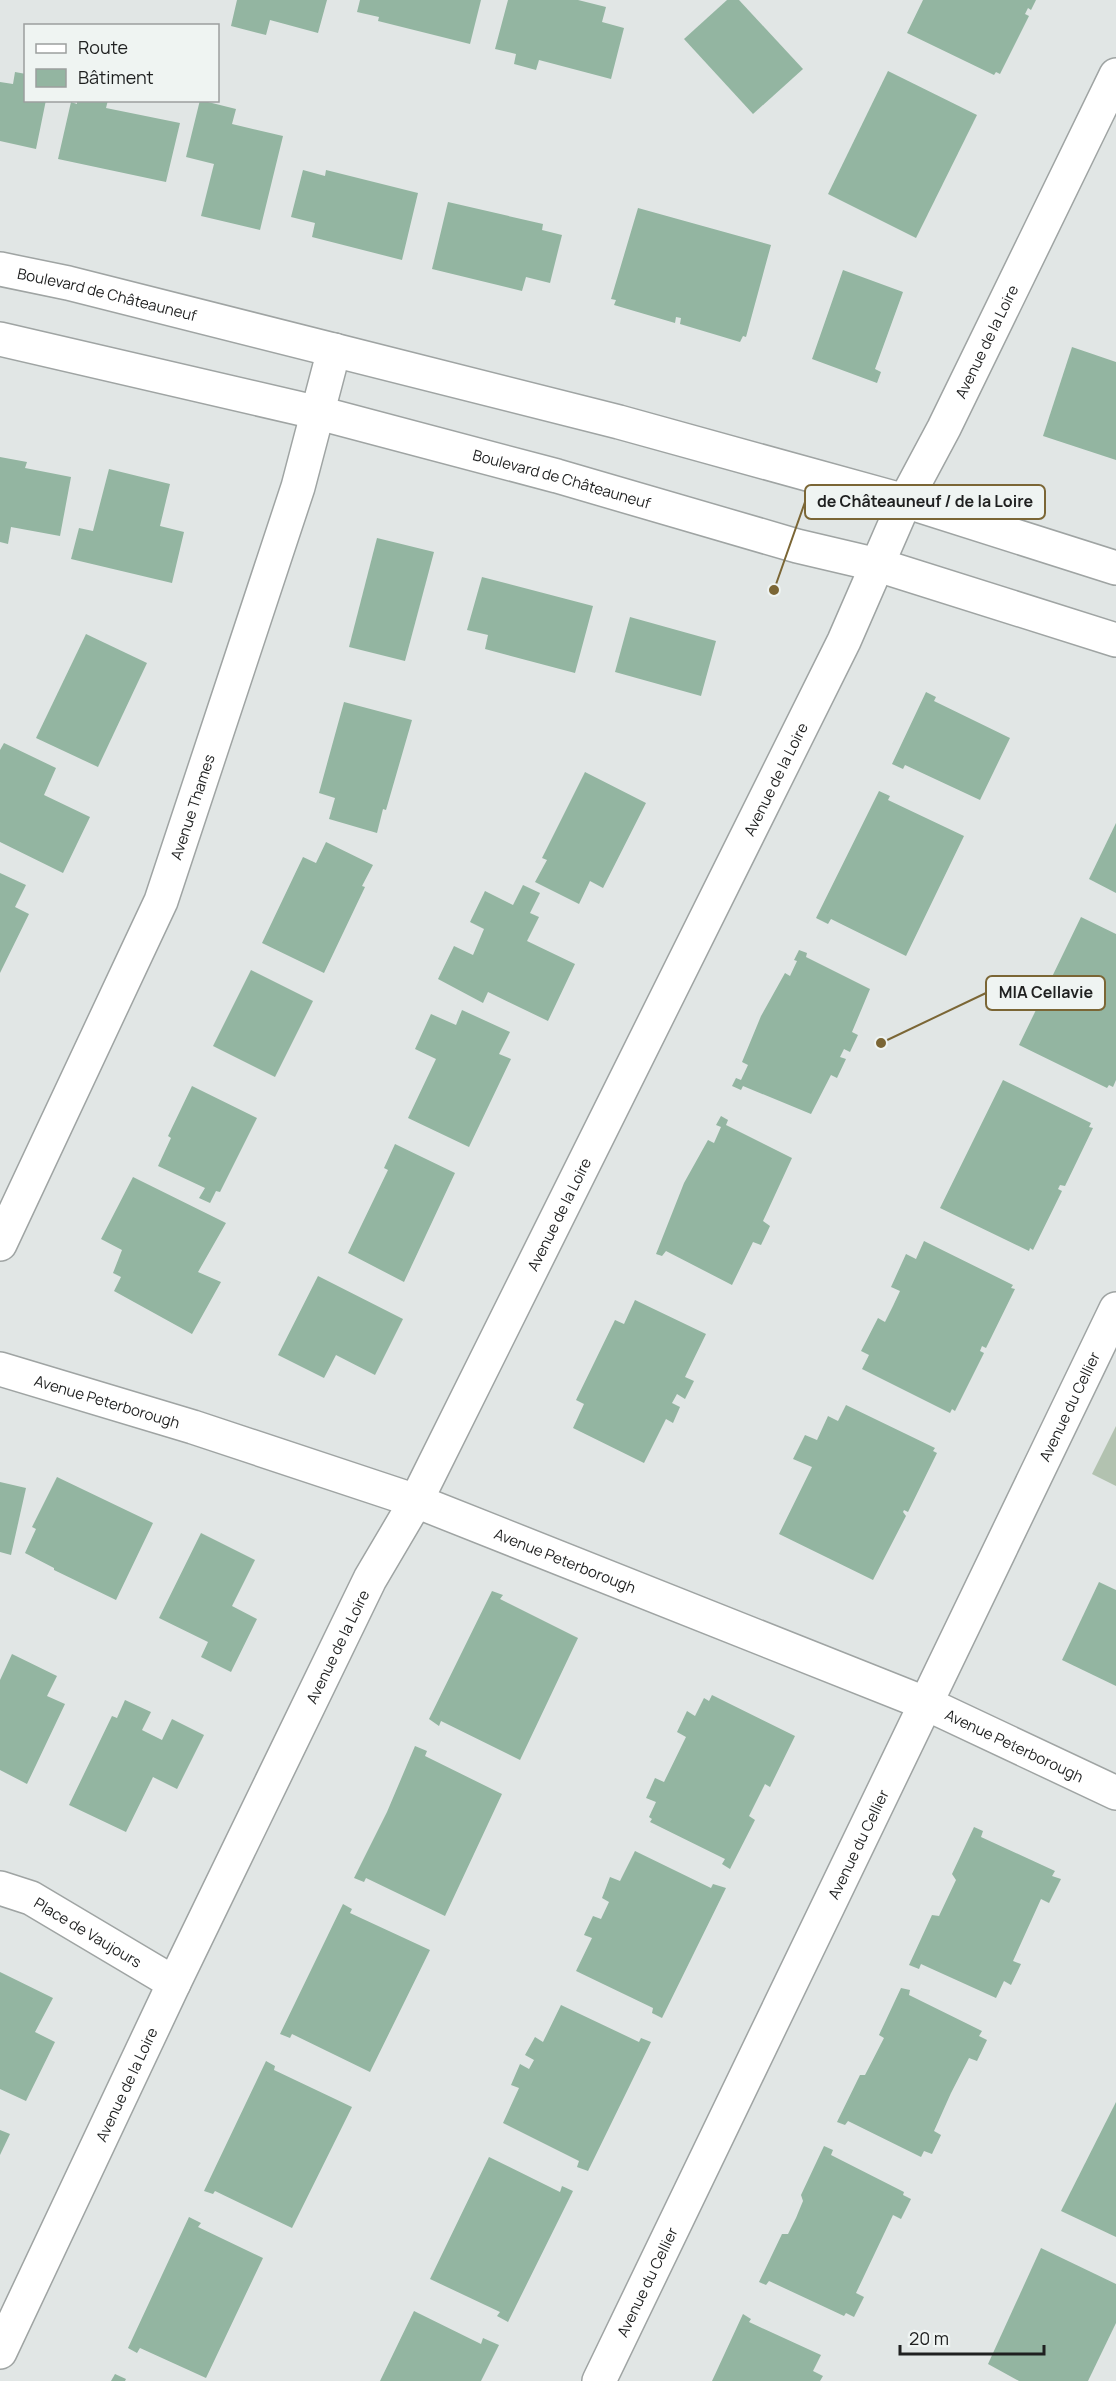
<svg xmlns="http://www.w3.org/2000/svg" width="1116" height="2381" viewBox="0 0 1116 2381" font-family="Manrope,sans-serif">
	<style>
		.green { fill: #b2c2b0 }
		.building { fill: #93b5a1 }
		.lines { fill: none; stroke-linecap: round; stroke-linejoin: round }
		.street-casing { stroke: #9fa4a3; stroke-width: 36 }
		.secondary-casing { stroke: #9fa4a3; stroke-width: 36 }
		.street { stroke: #fff; stroke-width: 33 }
		.secondary { stroke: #fff; stroke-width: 33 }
		.labels { text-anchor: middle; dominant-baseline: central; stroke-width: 6; stroke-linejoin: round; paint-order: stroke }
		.street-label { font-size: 15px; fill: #1f2020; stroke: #eff4f2 }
		.leader { fill: none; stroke: #7b6635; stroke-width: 2 }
		.callout-dot { fill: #7b6635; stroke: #eff4f2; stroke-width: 2 }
		.callout { fill: #eff4f2; stroke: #7b6635; stroke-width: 2 }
		.callout-label { font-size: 16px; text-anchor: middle; font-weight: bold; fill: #1f2020 }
	</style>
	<rect width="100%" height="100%" fill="#e1e6e5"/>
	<path class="green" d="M1116 1426V1486L1092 1474Z"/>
	<g class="building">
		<path d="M237 0H327L318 33 270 20 266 35 231 26Z"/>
		<path d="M360 0H481L470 44 378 21 379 17 357 12Z"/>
		<path d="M508 0H578L606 7 602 22 624 28 611 79 539 60 536 70 514 64 516 54 495 49Z"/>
		<path d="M727 0H739L803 69 753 114 684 39Z"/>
		<path d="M923 0H1036L1031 10 1028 8 1025 14 1029 16 1000 74 996 72 994 75 907 33Z"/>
		<path d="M888 71 977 115 916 238 828 194Z"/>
		<path d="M15 72 26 74V100H46L36 149 0 141V82L13 84Z"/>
		<path d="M77 100H108L106 108 180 123 166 182 58 159 71 102 77 104Z"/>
		<path d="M200 100 236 109 232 124 283 136 260 230 201 216 214 164 186 157Z"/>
		<path d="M303 170 325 176 326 170 418 193 402 260 312 237 315 223 291 217Z"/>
		<path d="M448 202 543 224 542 230 562 235 550 283 526 277 522 291 432 269Z"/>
		<path d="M638 208 771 245 746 337 743 336 740 342 680 324 681 318 676 317 675 323 614 305 616 300 611 299Z"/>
		<path d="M843 270 903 292 875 369 881 372 877 383 812 359Z"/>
		<path d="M1072 347 1116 362V460L1043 436Z"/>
		<path d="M0 457 27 462 25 468 71 477 60 536 11 527 8 544 0 542Z"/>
		<path d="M109 469 170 484 160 526 184 532 172 583 71 559 79 528 93 531Z"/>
		<path d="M377 538 434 552 405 661 349 647Z"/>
		<path d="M482 577 593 606 575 673 485 649 488 635 467 630Z"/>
		<path d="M630 617 716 641 701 696 615 672Z"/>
		<path d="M86 634 147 663 98 767 36 738Z"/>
		<path d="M926 692 936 697 934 701 1010 738 980 800 905 765 903 769 892 764Z"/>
		<path d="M344 702 412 720 386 810 383 809 377 833 329 819 335 798 319 793Z"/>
		<path d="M4 743 56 768 44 795 90 817 63 873 0 842V750Z"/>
		<path d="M585 772 646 803 603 888 590 881 579 904 535 882 547 860 542 858Z"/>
		<path d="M879 791 890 796 888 800 964 836 906 956 831 919 828 924 816 918Z"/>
		<path d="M1116 823V893L1089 879Z"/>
		<path d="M326 842 373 865 362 886 365 887 324 973 262 943 303 857 316 863Z"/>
		<path d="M0 873 26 885 15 907 29 914 0 973Z"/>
		<path d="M523 885 540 893 530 913 539 917 527 941 575 964 548 1021 488 992 483 1003 438 979 454 946 473 955 484 929 470 922 485 891 513 905Z"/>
		<path d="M1081 917 1116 934V1080L1113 1087 1109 1085 1107 1088 1019 1045Z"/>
		<path d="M799 950 807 953 806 957 870 989 852 1032 858 1035 850 1052 844 1049 840 1057 846 1059 837 1078 831 1075 811 1114 743 1086 741 1090 732 1086 736 1078 741 1080 748 1065 742 1062 761 1016 785 973 790 976 797 961 794 960Z"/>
		<path d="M251 970 313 1001 275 1077 213 1046Z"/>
		<path d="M462 1010 510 1032 499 1054 511 1059 469 1147 408 1118 436 1059 415 1049 431 1014 456 1025Z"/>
		<path d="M1003 1080 1091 1123 1089 1127 1093 1128 1065 1186 1060 1185 1058 1189 1062 1191 1033 1250 1030 1248 1029 1251 940 1208Z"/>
		<path d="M192 1086 257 1118 220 1192 216 1191 210 1203 199 1198 205 1188 158 1166 171 1138 168 1136Z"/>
		<path d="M721 1116 728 1120 726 1125 792 1158 763 1221 770 1226 761 1245 753 1242 732 1285 666 1251 662 1256 656 1254 684 1183 708 1140 714 1143 721 1127 716 1125Z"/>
		<path d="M395 1144 455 1173 404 1282 348 1253 388 1170 384 1168Z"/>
		<path d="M133 1177 226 1223 198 1272 221 1282 192 1334 114 1291 121 1277 113 1273 122 1250 101 1239Z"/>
		<path d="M924 1241 1013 1285 1011 1288 1015 1289 986 1348 982 1346 980 1351 984 1353 955 1411 952 1409 950 1413 862 1369 869 1355 861 1351 878 1318 885 1322 893 1306 900 1291 891 1287 906 1254 916 1259Z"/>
		<path d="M318 1276 403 1319 375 1375 336 1355 324 1378 278 1355Z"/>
		<path d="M635 1300 706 1334 685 1377 694 1381 685 1399 677 1394 672 1403 680 1407 673 1423 666 1419 644 1463 573 1428 584 1404 576 1400 615 1320 624 1324Z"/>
		<path d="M846 1405 935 1448 933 1451 937 1453 908 1512 904 1510 903 1512 906 1516 873 1580 779 1534 812 1467 793 1459 805 1435 817 1440 828 1416 838 1421Z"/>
		<path d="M57 1477 153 1523 116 1600 54 1570V1568L25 1553 36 1529 32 1527Z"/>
		<path d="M0 1482 26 1488 11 1555 0 1552Z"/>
		<path d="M201 1533 255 1560 232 1606 257 1619 231 1672 201 1657 208 1642 159 1618Z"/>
		<path d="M1099 1582 1116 1590V1686L1062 1660Z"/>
		<path d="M492 1591 503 1595 500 1599 578 1638 520 1760 441 1721 439 1726 429 1719Z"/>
		<path d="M12 1654 57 1676 47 1696 65 1704 27 1784 0 1770V1680Z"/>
		<path d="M712 1695 795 1736 770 1787 765 1784 749 1816 755 1820 730 1869 722 1864 725 1859 650 1822 652 1819 649 1817 656 1802 646 1798 655 1778 664 1782 686 1737 677 1732 687 1711 695 1716 704 1698 709 1701Z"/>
		<path d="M125 1700 151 1712 142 1730 162 1740 172 1719 204 1735 177 1789 153 1777 126 1832 69 1805 112 1716 117 1718Z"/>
		<path d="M415 1746 427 1751 425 1756 502 1794 445 1916 366 1878 364 1882 354 1878 387 1812Z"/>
		<path d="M974 1827 983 1831 981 1837 1055 1871 1052 1876 1061 1879 1049 1903 1041 1899 1013 1961 1021 1964 1011 1985 1004 1981 996 1998 921 1964 919 1969 909 1965 932 1915 939 1916 956 1880 952 1874Z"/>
		<path d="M635 1851 711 1888 713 1884 726 1888 662 2018 652 2013 653 2008 576 1971 592 1938 584 1935 593 1916 601 1919 609 1902 602 1898 610 1877 620 1881Z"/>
		<path d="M343 1904 352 1909 350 1913 430 1950 370 2072 292 2034 290 2038 280 2034Z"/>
		<path d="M0 1972 53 1998 35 2032 55 2042 26 2101 0 2089Z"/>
		<path d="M901 1988 910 1990 909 1995 982 2031 979 2036 987 2040 977 2061 969 2058 951 2093 934 2131 941 2135 932 2154 924 2151 921 2157 848 2121 845 2125 837 2122 860 2075H865L884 2038 879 2035Z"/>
		<path d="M561 2005 639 2042 641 2038 651 2042 588 2171 577 2167 579 2161 503 2123 519 2088 511 2085 520 2064 529 2069 534 2060 525 2055 535 2037 543 2042Z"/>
		<path d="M266 2061 275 2066 274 2070 352 2107 292 2228 215 2191 213 2194 204 2191Z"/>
		<path d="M1116 2102V2237L1061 2211Z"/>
		<path d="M0 2130 10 2134 0 2155Z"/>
		<path d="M824 2146 833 2150 831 2155 904 2192 903 2195 911 2199 901 2219 893 2215 856 2293 864 2297 854 2317 846 2313 844 2316 769 2281 766 2285 759 2282 782 2234H788L796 2218 803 2201 801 2195Z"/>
		<path d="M489 2157 560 2192 562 2186 573 2191 508 2322 497 2316 500 2312 430 2279Z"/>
		<path d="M189 2217 201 2223 198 2227 263 2258 206 2378 140 2348 137 2353 128 2348Z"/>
		<path d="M1041 2248 1116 2284V2323L1088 2381H1019L988 2364Z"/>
		<path d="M414 2311 481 2344 483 2338 499 2345 481 2381H380Z"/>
		<path d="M743 2314 751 2319 749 2322 821 2355 813 2371 823 2376 820 2381H712Z"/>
		<path d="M115 2374 126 2379 125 2381H111Z"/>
	</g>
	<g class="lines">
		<g class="street-casing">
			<g id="street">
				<path id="s1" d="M0 1244 161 901 298 487 334 350"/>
				<path id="s2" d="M0 1369 193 1427 416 1501 927 1704 1116 1793"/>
				<path id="s3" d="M0 1888 31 1898 174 1983"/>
				<path id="s4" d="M0 2352 174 1983 370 1579 416 1501 844 641 905 501 944 428 1116 75"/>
				<path id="s5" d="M599 2381 1116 1309"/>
			</g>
		</g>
		<g class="secondary-casing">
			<g id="secondary">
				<path id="s6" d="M0 269 68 283 619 422 905 501 1116 568"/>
				<path id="s7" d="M0 339 319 413 557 476 797 546 878 565 1116 640"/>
			</g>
		</g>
		<use href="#street" class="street"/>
		<use href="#secondary" class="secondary"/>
	</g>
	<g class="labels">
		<g class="street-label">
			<text stroke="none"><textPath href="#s6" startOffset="110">Boulevard de Châteauneuf</textPath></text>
			<text stroke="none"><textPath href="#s4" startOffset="2240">Avenue de la Loire</textPath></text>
			<text stroke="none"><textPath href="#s7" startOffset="579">Boulevard de Châteauneuf</textPath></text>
			<text stroke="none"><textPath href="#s4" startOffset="1754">Avenue de la Loire</textPath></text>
			<text stroke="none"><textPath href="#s1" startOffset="478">Avenue Thames</textPath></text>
			<text stroke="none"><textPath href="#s4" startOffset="1268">Avenue de la Loire</textPath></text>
			<text stroke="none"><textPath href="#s2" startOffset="112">Avenue Peterborough</textPath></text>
			<text stroke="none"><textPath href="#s5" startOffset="1082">Avenue du Cellier</textPath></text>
			<text stroke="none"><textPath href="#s2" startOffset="597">Avenue Peterborough</textPath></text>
			<text stroke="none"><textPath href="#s4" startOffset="782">Avenue de la Loire</textPath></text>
			<text stroke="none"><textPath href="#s2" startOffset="1083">Avenue Peterborough</textPath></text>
			<text stroke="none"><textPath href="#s5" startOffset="596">Avenue du Cellier</textPath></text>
			<text stroke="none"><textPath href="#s3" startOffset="99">Place de Vaujours</textPath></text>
			<text stroke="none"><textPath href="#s4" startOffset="296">Avenue de la Loire</textPath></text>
			<text stroke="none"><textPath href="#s5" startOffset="110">Avenue du Cellier</textPath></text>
		</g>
	</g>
	<path class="leader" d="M774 590L805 502M881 1043L986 993"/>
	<g class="callout-dot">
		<circle cx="774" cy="590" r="6"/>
		<circle cx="881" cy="1043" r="6"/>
	</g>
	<g class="callout">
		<rect x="805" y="485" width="240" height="34" rx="6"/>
		<rect x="986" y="976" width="119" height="34" rx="6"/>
	</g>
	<g class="callout-label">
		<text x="925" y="507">de Châteauneuf / de la Loire</text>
		<text x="1046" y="998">MIA Cellavie</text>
	</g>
	<rect x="24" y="24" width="195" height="78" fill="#eff4f2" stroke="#9c9f9e" stroke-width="1.5"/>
	<rect x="36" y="44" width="30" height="9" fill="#ffffff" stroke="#9c9f9e" stroke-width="1.5"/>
	<text x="78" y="54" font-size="18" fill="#1f2020">Route</text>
	<rect x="36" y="69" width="30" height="18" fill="#93b5a1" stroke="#9c9f9e" stroke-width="1.5"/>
	<text x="78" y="84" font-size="18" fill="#1f2020">Bâtiment</text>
	<path d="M900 2345v9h144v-9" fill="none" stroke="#1f2020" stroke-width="3"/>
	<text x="909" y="2345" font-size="18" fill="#1f2020" stroke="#eff4f2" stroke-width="4.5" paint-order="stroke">20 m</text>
</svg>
